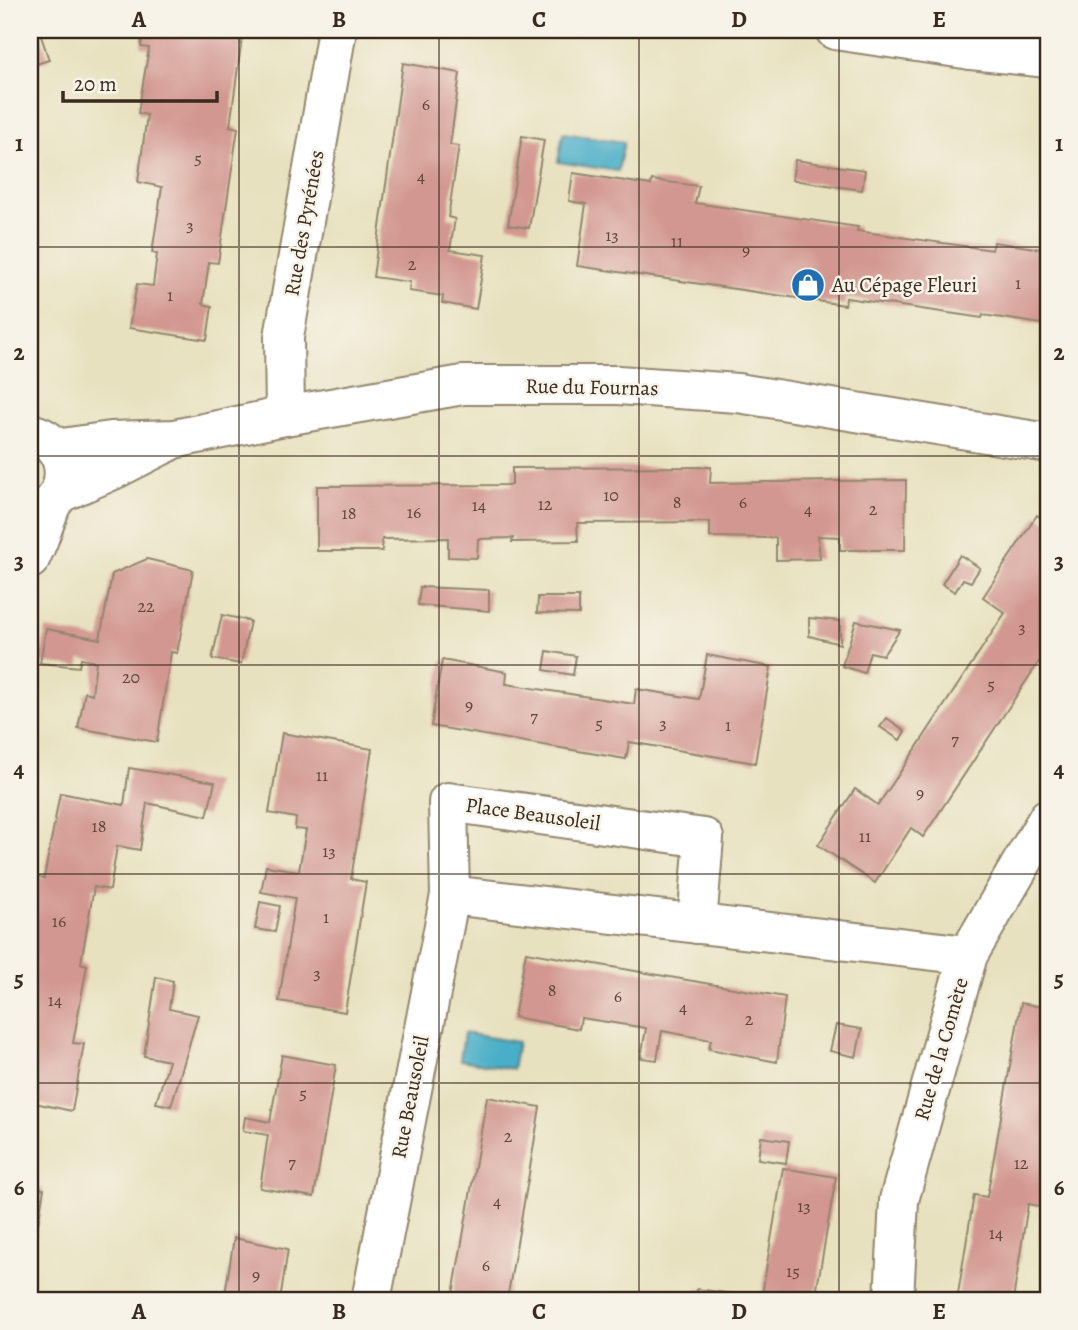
<svg xmlns="http://www.w3.org/2000/svg" width="1078" height="1330" viewBox="0 0 1078 1330" font-family="Alegreya,serif">
	<style>
		.water { fill: #48aec7; stroke: #426c72; stroke-width: 2 }
		.building { fill: #d29790 }
		.lines { fill: none; stroke-linecap: round; stroke-linejoin: round }
		.street-casing { stroke: #92866e; stroke-width: 42 }
		.street { stroke: #fff; stroke-width: 38 }
		.grid { fill: none; stroke: #3b2a1e; stroke-width: 2; stroke-opacity: 0.55 }
		.labels { text-anchor: middle; dominant-baseline: central; stroke-width: 5; stroke-linejoin: round; paint-order: stroke }
		.number-label { font-size: 18px; fill: #61453a }
		.street-label { font-size: 21px; fill: #3b2a1e; stroke: #f7f3e8 }
		.poi-label { font-size: 21px; fill: #3b2a1e; stroke: #f7f3e8; text-anchor: start }
		.neatline { fill: none; stroke: #3b2a1e; stroke-width: 2.5 }
		.grid-label { font-size: 23px; text-anchor: middle; font-weight: bold; fill: #3b2a1e }
	</style>
	<rect width="100%" height="100%" fill="#f7f3e8"/>
	<filter id="ink" filterUnits="userSpaceOnUse"><feTurbulence type="fractalNoise" baseFrequency=".0143" numOctaves="2"/><feDisplacementMap in="SourceGraphic" scale="14" xChannelSelector="R" yChannelSelector="G"/><feConvolveMatrix kernelMatrix="1 2 1 2 8 2 1 2 1" color-interpolation-filters="sRGB"/></filter>
	<filter id="wash" filterUnits="userSpaceOnUse"><feTurbulence type="fractalNoise" baseFrequency=".00686" numOctaves="4" result="noise"/><feDisplacementMap in="SourceGraphic" scale="28" xChannelSelector="R" yChannelSelector="G"/><feGaussianBlur stdDeviation="1.57" result="paint"/><feColorMatrix in="noise" values="0 0 0 0 0 0 0 0 0 0 0 0 0 0 0 0 0 1.4 0 .05"/><feComposite in="paint" operator="in"/></filter>
	<g filter="url(#wash)">
		<rect width="100%" height="100%" fill="#e8e1bf"/>
		<g class="water">
			<path d="M563 133 624 142 618 171 558 162Z"/>
			<path d="M464 1033 518 1042 513 1069 460 1060Z"/>
		</g>
		<g id="blocks">
			<g class="building">
				<path d="M30 30H39L49 60 30 66Z"/>
				<path d="M143 30H243L230 126 238 128 218 263 209 262 203 304 212 306 207 340 129 328 137 284 153 286 157 254 152 253 162 187 138 182 147 115 138 113 149 48 141 47Z"/>
				<path d="M403 63 460 73 450 145 459 146 448 217 455 219 450 250 485 255 476 309 442 303 443 296 409 291 410 282 373 277Z"/>
				<path d="M522 136 544 140 529 228 508 225Z"/>
				<path d="M795 160 865 170 862 190 792 180Z"/>
				<path d="M573 173 651 185 652 180 699 186 695 203 858 227 857 231 992 250 994 242 1048 250V325L983 315 982 318 846 298 845 305 577 266 586 204 569 201Z"/>
				<path d="M711 467 710 483 906 480 905 550H840V537L818 536 820 559 776 560V538L710 537V522L577 523 578 541 512 542 513 538 478 539 477 558 448 557V538L382 539V551H317V486L512 485V468Z"/>
				<path d="M1037 515 1048 522V648L923 837 911 828 875 883 818 845 855 789 878 805 915 750 1005 613 983 597Z"/>
				<path d="M960 555 980 568 971 582 963 579 955 592 942 584Z"/>
				<path d="M147 559 193 570 177 653 171 652 157 742 78 728 85 692 92 694 96 662 81 659 79 667 40 663 46 629 100 639 112 574Z"/>
				<path d="M420 587 489 590V611L418 605Z"/>
				<path d="M538 597H579V614L537 613Z"/>
				<path d="M222 615 250 621 241 664 212 659Z"/>
				<path d="M809 618 840 621V644L809 636Z"/>
				<path d="M856 621 900 630 883 655 870 652 864 673 842 666Z"/>
				<path d="M547 651 576 656 573 675 544 670Z"/>
				<path d="M707 655 771 667 755 763 629 742 626 759 431 726 442 660 507 672 506 684 634 704 636 689 699 699Z"/>
				<path d="M887 718 905 731 900 740 880 727Z"/>
				<path d="M282 733 372 749 351 879 366 882 345 1012 279 1001 295 898 261 892 266 866 299 871 306 830 295 829 296 818 269 813Z"/>
				<path d="M129 768 215 782 207 816 147 803 140 850 117 846 110 890 94 887 81 963 87 965 73 1043 84 1044 72 1111 30 1102V875L44 878 60 793 124 805Z"/>
				<path d="M260 902 280 906 275 932 255 929Z"/>
				<path d="M526 952 785 997 777 1062 709 1049 711 1040 662 1031 657 1060 641 1058 646 1028 581 1018 579 1029 514 1017Z"/>
				<path d="M156 977 173 981 169 1009 198 1015 171 1106 156 1103 169 1061 144 1056Z"/>
				<path d="M1021 1003 1048 1008V1183L1044 1207 1028 1204 1013 1300H957L974 1195 987 1197Z"/>
				<path d="M836 1025 862 1029 856 1057 830 1051Z"/>
				<path d="M282 1055 336 1065 314 1197 260 1188 268 1135 243 1131 245 1117 270 1122Z"/>
				<path d="M487 1097 540 1107 529 1174 507 1300H452Z"/>
				<path d="M761 1137 789 1141 786 1163 758 1159Z"/>
				<path d="M783 1168 836 1177 815 1300H761Z"/>
				<path d="M30 1186 44 1189 31 1265H30Z"/>
				<path d="M234 1238 288 1249 280 1300H224Z"/>
				<path d="M697 1289 734 1294 733 1300H695Z"/>
			</g>
		</g>
	</g>
	<g filter="url(#ink)">
		<use href="#blocks" fill-opacity="0" stroke="#92866e" stroke-width="2"/>
		<g class="lines">
			<g class="street-casing">
				<g id="street">
					<path d="M835 30 971 50"/>
					<path d="M999 30 971 50 1048 58"/>
					<path d="M285 416 284 337 337 30"/>
					<path d="M30 433C76 443 74 504 30 516"/>
					<path d="M55 449 111 441 174 439 285 416 463 385H618L738 393 1048 443"/>
					<path d="M60 493 115 469 166 443"/>
					<path d="M30 559 38 541 51 505"/>
					<path d="M450 895 968 955"/>
					<path d="M371 1300 450 895 448 802 704 838 697 924"/>
					<path d="M894 1300 899 1200 968 955 1048 818"/>
				</g>
			</g>
			<use href="#street" class="street"/>
		</g>
	</g>
	<path class="grid" d="M239 30V1300M439 30V1300M639 30V1300M839 30V1300M30 247H1048M30 456H1048M30 665H1048M30 874H1048M30 1083H1048"/>
	<defs>
		<g id="shop-disc" transform="scale(1.75)"><circle r="9.5" fill="#1f6fb2" stroke="#f7f3e8"/><path d="M-5-2.5h2.3a2.7 3.5 0 0 1 5.4 0H5L5.5 6h-11ZM-1.5-2.5h3a1.5 2.3 0 0 0-3 0Z" fill="#fff"/></g>
	</defs>
	<g fill-rule="evenodd">
		<use href="#shop-disc" x="808" y="285"/>
	</g>
	<g class="labels">
		<g class="number-label">
			<text x="426" y="104">6</text>
			<text x="198" y="158">5</text>
			<text x="421" y="176">4</text>
			<text x="190" y="225">3</text>
			<text x="612" y="235">13</text>
			<text x="677" y="241">11</text>
			<text x="746" y="250">9</text>
			<text x="412" y="264">2</text>
			<text x="1018" y="283">1</text>
			<text x="170" y="295">1</text>
			<text x="611" y="495">10</text>
			<text x="677" y="502">8</text>
			<text x="743" y="502">6</text>
			<text x="545" y="504">12</text>
			<text x="479" y="505">14</text>
			<text x="808" y="509">4</text>
			<text x="873" y="509">2</text>
			<text x="414" y="512">16</text>
			<text x="349" y="513">18</text>
			<text x="146" y="606">22</text>
			<text x="1022" y="627">3</text>
			<text x="131" y="677">20</text>
			<text x="991" y="684">5</text>
			<text x="469" y="705">9</text>
			<text x="534" y="716">7</text>
			<text x="599" y="723">5</text>
			<text x="663" y="723">3</text>
			<text x="728" y="725">1</text>
			<text x="955" y="739">7</text>
			<text x="322" y="775">11</text>
			<text x="920" y="793">9</text>
			<text x="99" y="826">18</text>
			<text x="865" y="836">11</text>
			<text x="329" y="851">13</text>
			<text x="326" y="917">1</text>
			<text x="59" y="921">16</text>
			<text x="317" y="973">3</text>
			<text x="552" y="990">8</text>
			<text x="618" y="996">6</text>
			<text x="55" y="1000">14</text>
			<text x="683" y="1007">4</text>
			<text x="749" y="1019">2</text>
			<text x="303" y="1093">5</text>
			<text x="508" y="1136">2</text>
			<text x="292" y="1162">7</text>
			<text x="1021" y="1163">12</text>
			<text x="497" y="1201">4</text>
			<text x="804" y="1206">13</text>
			<text x="996" y="1233">14</text>
			<text x="486" y="1265">6</text>
			<text x="793" y="1271">15</text>
			<text x="256" y="1275">9</text>
		</g>
		<g class="street-label">
			<text transform="translate(304 223) rotate(-80)">Rue des Pyrénées</text>
			<text transform="translate(592 387) rotate(1)">Rue du Fournas</text>
			<text transform="translate(533 814) rotate(8)">Place Beausoleil</text>
			<text transform="translate(941 1049) rotate(-74)">Rue de la Comète</text>
			<text transform="translate(410 1097) rotate(-79)">Rue Beausoleil</text>
		</g>
		<g class="poi-label">
			<text x="832" y="285">Au Cépage Fleuri</text>
		</g>
	</g>
	<rect width="1078" height="1330" fill="none" stroke="#f7f3e8" stroke-width="77"/>
	<path d="M63 91v10h154v-10" fill="none" stroke="#3b2a1e" stroke-width="3.5"/>
	<text x="74" y="91" font-size="21" fill="#3b2a1e" stroke="#f7f3e8" stroke-width="5" paint-order="stroke">20 m</text>
	<rect x="38" y="38" width="1002" height="1254" class="neatline"/>
	<g class="grid-label">
		<text x="139" y="27">A</text>
		<text x="339" y="27">B</text>
		<text x="539" y="27">C</text>
		<text x="739" y="27">D</text>
		<text x="939" y="27">E</text>
		<text x="19" y="151">1</text>
		<text x="1059" y="151">1</text>
		<text x="19" y="360">2</text>
		<text x="1059" y="360">2</text>
		<text x="19" y="569">3</text>
		<text x="1059" y="569">3</text>
		<text x="19" y="777">4</text>
		<text x="1059" y="777">4</text>
		<text x="19" y="986">5</text>
		<text x="1059" y="986">5</text>
		<text x="19" y="1195">6</text>
		<text x="1059" y="1195">6</text>
		<text x="139" y="1319">A</text>
		<text x="339" y="1319">B</text>
		<text x="539" y="1319">C</text>
		<text x="739" y="1319">D</text>
		<text x="939" y="1319">E</text>
	</g>
</svg>
